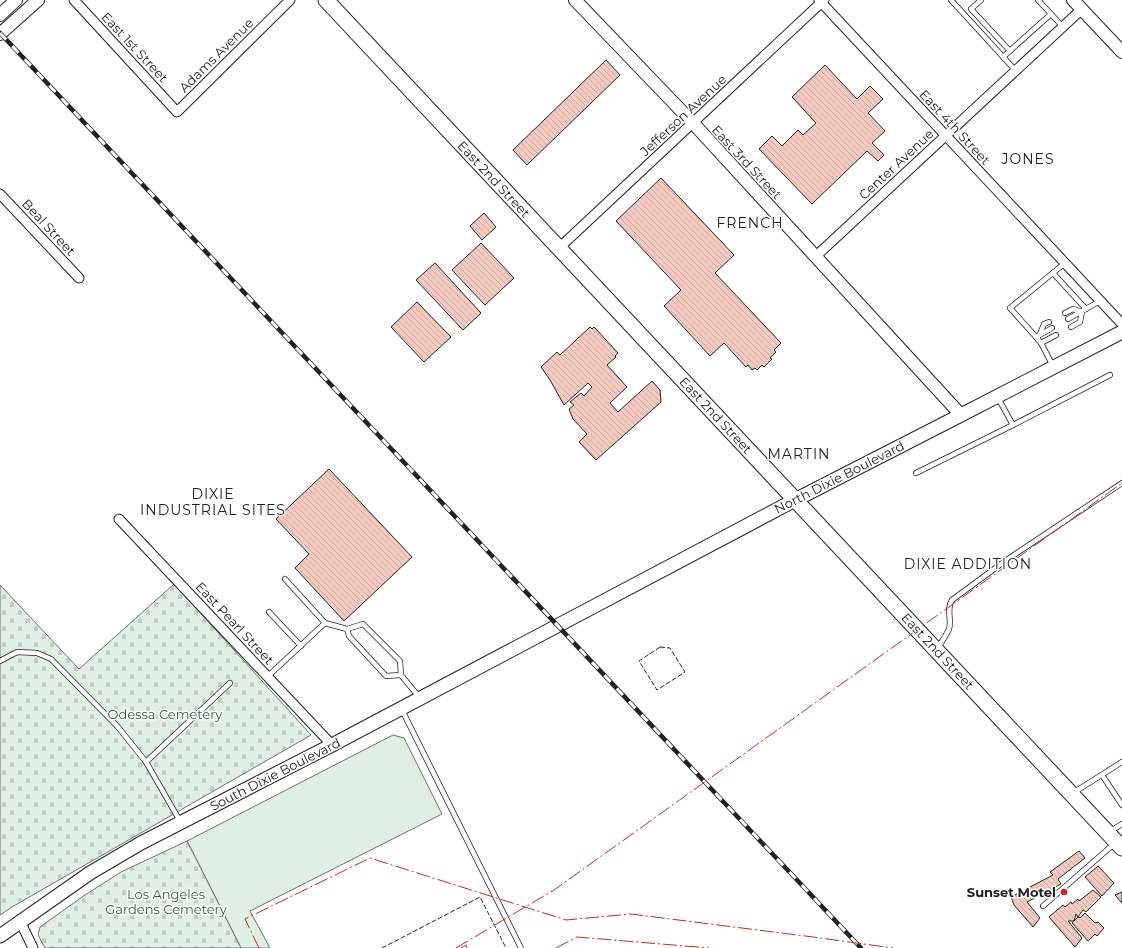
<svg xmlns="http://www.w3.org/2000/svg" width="1122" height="948" viewBox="0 0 1122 948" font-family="Montserrat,sans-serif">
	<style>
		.green { fill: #e0efe3; stroke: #6f6f6f }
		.cemetery { fill: url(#cemetery-stones); stroke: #6f6f6f }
		.building { fill: url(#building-back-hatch); stroke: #222 }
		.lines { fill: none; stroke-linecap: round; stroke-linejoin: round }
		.service-casing { stroke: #222; stroke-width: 6 }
		.minor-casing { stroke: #222; stroke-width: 11 }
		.tertiary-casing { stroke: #222; stroke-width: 14 }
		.secondary-casing { stroke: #222; stroke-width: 15 }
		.primary-casing { stroke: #222; stroke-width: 17 }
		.service { stroke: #fff; stroke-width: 4.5 }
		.minor { stroke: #fff; stroke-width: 9 }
		.tertiary { stroke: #fff; stroke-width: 12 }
		.secondary { stroke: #fff; stroke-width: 13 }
		.primary { stroke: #fff; stroke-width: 15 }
		.rail-casing { stroke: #222; stroke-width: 4.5 }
		.rail { stroke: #fff; stroke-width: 3; stroke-dasharray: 9; stroke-linecap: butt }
		.fence { stroke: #222; stroke-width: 1; stroke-dasharray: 5 2; stroke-linecap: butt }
		.power { stroke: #c62828; stroke-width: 1; stroke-dasharray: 14 3 2 3; stroke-linecap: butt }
		.poi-dot { fill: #c62828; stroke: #fff; stroke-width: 1.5 }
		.labels { text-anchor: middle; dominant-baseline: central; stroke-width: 3; stroke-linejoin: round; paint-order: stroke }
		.street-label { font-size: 13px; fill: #222; stroke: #fff }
		.park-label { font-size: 13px; fill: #2f5e38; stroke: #fff }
		.poi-label { font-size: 13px; font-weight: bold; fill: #222; stroke: #fff; text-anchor: end }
		.neighbourhood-label { font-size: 14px; letter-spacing: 1px; fill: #222; stroke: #fff }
	</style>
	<defs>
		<pattern id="cemetery-stones" width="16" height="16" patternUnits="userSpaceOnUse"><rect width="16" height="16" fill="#e0efe3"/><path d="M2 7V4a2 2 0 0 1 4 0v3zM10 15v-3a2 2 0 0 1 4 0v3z" fill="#c0cdc2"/></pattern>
		<pattern id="building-back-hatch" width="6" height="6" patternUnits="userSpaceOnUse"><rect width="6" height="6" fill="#f3c9c0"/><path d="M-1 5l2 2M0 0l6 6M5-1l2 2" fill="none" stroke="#d0aca5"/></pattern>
	</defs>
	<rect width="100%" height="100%" fill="#fff"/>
	<path class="green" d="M393 735 404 738 442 814 250 911 270 948H241L187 841Z"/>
	<g class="cemetery">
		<path d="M174 584 311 735 12 907 0 915V585L79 669Z"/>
		<path d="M187 841 241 948H45L38 935 40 927 85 895 121 872Z"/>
	</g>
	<g class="building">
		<path d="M606 60 620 75 527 165 513 150Z"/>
		<path d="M825 65 857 99 870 86 883 99 868 113 885 131 872 143 884 155 878 161 867 151 812 204 759 149 772 136 782 146 798 130 803 135 816 123 792 97Z"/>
		<path d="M661 178 734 255 715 273 781 343 774 350 776 352 770 358 772 359 764 367 762 365 757 370 755 368 752 370 748 365 746 367 724 343 710 356 664 306 681 290 616 221Z"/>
		<path d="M484 213 496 227 482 240 470 226Z"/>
		<path d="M481 243 514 278 485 305 452 270Z"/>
		<path d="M435 263 481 313 463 330 416 280Z"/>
		<path d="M417 302 451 337 424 362 391 327Z"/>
		<path d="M590 327 592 329 594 327 618 353 615 356 616 357 607 365 627 387 610 403 618 412 652 381 660 390 661 402 596 460 579 442 587 434 573 419 569 409 574 405 570 402 581 393 584 396 592 387 588 383 564 405 550 380 541 367 557 352 560 355Z"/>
		<path d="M329 469 412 557 344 621 295 568 309 554 276 519Z"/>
		<path d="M1079 851 1085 858 1058 879 1061 884 1027 902 1040 918 1033 927 1014 905 1011 897 1053 875 1050 872Z"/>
		<path d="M1098 866 1114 883 1102 896 1085 877Z"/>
		<path d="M1093 890 1101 897 1086 912 1083 910 1078 917 1076 914 1074 921H1068L1082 938 1075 947 1049 917 1063 905 1065 907 1071 902 1072 904 1078 899 1079 901Z"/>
		<path d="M1122 892V903L1115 895Z"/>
		<path d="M1085 913 1095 923 1098 922 1104 928 1097 936 1095 934 1088 941 1072 923 1078 917 1080 918Z"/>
	</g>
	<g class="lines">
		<g class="service-casing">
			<g id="service">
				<path d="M951 0 1016 71"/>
				<path d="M981 0 971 9 1010 51"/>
				<path d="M1038 0 1063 27"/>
				<path d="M1003 57 1051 14"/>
				<path d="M1053 273 1086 309"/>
				<path d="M1065 313 1073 309 1082 312 1080 322 1071 327"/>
				<path d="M1068 319 1100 301"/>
				<path d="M1052 328 1036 337 1041 343 1053 366"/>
				<path d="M1040 334 1044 324 1049 322"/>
				<path d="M1036 337 1010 308 1065 263"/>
				<path d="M1041 343 1056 335"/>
				<path d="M1013 425 1110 375"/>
				<path d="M916 473 1013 425 998 398"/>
				<path d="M269 612 301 646"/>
				<path d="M325 623 347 629 363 624 400 661 401 675 386 676 349 636 347 629"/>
				<path d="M937 649C941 643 946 636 949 629 952 620 946 609 952 600L1005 561 1122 483"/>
				<path d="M0 661 17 652 37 653 51 659 118 727 146 762"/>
				<path d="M401 675 419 697"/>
				<path d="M267 677 325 623 285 579"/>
				<path d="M402 710 521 948"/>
				<path d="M1102 775 1122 805"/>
				<path d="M1073 793 1122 762"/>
				<path d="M180 821 146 762 230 683"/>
				<path d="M1109 832 1122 824"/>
				<path d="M1043 906 1115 843"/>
			</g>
		</g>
		<g class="minor-casing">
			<g id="minor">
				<path d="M74 0 177 112 290 0"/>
				<path d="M819 0 1122 324"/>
				<path d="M0 194 79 278"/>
				<path d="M559 248 824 0"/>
				<path d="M815 257 1082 9"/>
				<path d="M119 519 332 745"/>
				<path d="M20 921 33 948"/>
			</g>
		</g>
		<g class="tertiary-casing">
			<g id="tertiary">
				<path d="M575 0 693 123 961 415"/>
				<path d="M1073 0 1122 52"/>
				<path d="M0 15 16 0"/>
				<path d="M0 34 38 0"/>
			</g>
		</g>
		<g class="secondary-casing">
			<path id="secondary" d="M0 936 90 873 141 843 332 745 795 500 961 415 1122 332"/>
		</g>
		<g class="primary-casing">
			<path id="primary" d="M326 0 1122 848"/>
		</g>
		<use href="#service" class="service"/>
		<use href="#minor" class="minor"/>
		<use href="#tertiary" class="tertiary"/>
		<use href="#secondary" class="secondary"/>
		<use href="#primary" class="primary"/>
		<g class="rail-casing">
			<path id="rail" d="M0 33 861 948"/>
		</g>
		<use href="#rail" class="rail"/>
		<g class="fence">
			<path d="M660 647 670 648 685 672 657 690 639 661Z"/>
			<path d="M382 948 480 897 506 948"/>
		</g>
		<g class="power">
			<path d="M259 948 245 919 370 858 566 920 631 914 813 937 893 948"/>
			<path d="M456 948 554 890 1122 483"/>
			<path d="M461 948 466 945 467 948"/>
			<path d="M556 948 577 937 709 948"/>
		</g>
	</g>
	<circle class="poi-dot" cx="1064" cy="892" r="4"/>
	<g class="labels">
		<g class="street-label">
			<text transform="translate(135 47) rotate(47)">East 1st Street</text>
			<text transform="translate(216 55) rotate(-45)">Adams Avenue</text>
			<text transform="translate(683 115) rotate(-43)">Jefferson Avenue</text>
			<text transform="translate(955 127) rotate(47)">East 4th Street</text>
			<text transform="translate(747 162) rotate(47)">East 3rd Street</text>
			<text transform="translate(896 164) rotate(-43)">Center Avenue</text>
			<text transform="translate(494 179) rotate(47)">East 2nd Street</text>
			<text transform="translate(49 227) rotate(47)">Beal Street</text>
			<text transform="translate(716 415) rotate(47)">East 2nd Street</text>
			<text transform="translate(839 477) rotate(-27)">North Dixie Boulevard</text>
			<text transform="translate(235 623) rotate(47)">East Pearl Street</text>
			<text transform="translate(938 651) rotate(47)">East 2nd Street</text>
			<text transform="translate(275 774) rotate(-27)">South Dixie Boulevard</text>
		</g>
		<g class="park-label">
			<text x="165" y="714">Odessa Cemetery</text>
			<text x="166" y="894">Los Angeles<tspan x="166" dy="15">Gardens Cemetery</tspan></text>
		</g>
		<g class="poi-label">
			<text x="1056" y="892">Sunset Motel</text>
		</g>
		<g class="neighbourhood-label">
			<text x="1028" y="159">JONES</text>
			<text x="750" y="223">FRENCH</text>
			<text x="799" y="454">MARTIN</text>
			<text x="213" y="494">DIXIE<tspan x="213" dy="16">INDUSTRIAL SITES</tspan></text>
			<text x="968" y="564">DIXIE ADDITION</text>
		</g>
	</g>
</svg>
